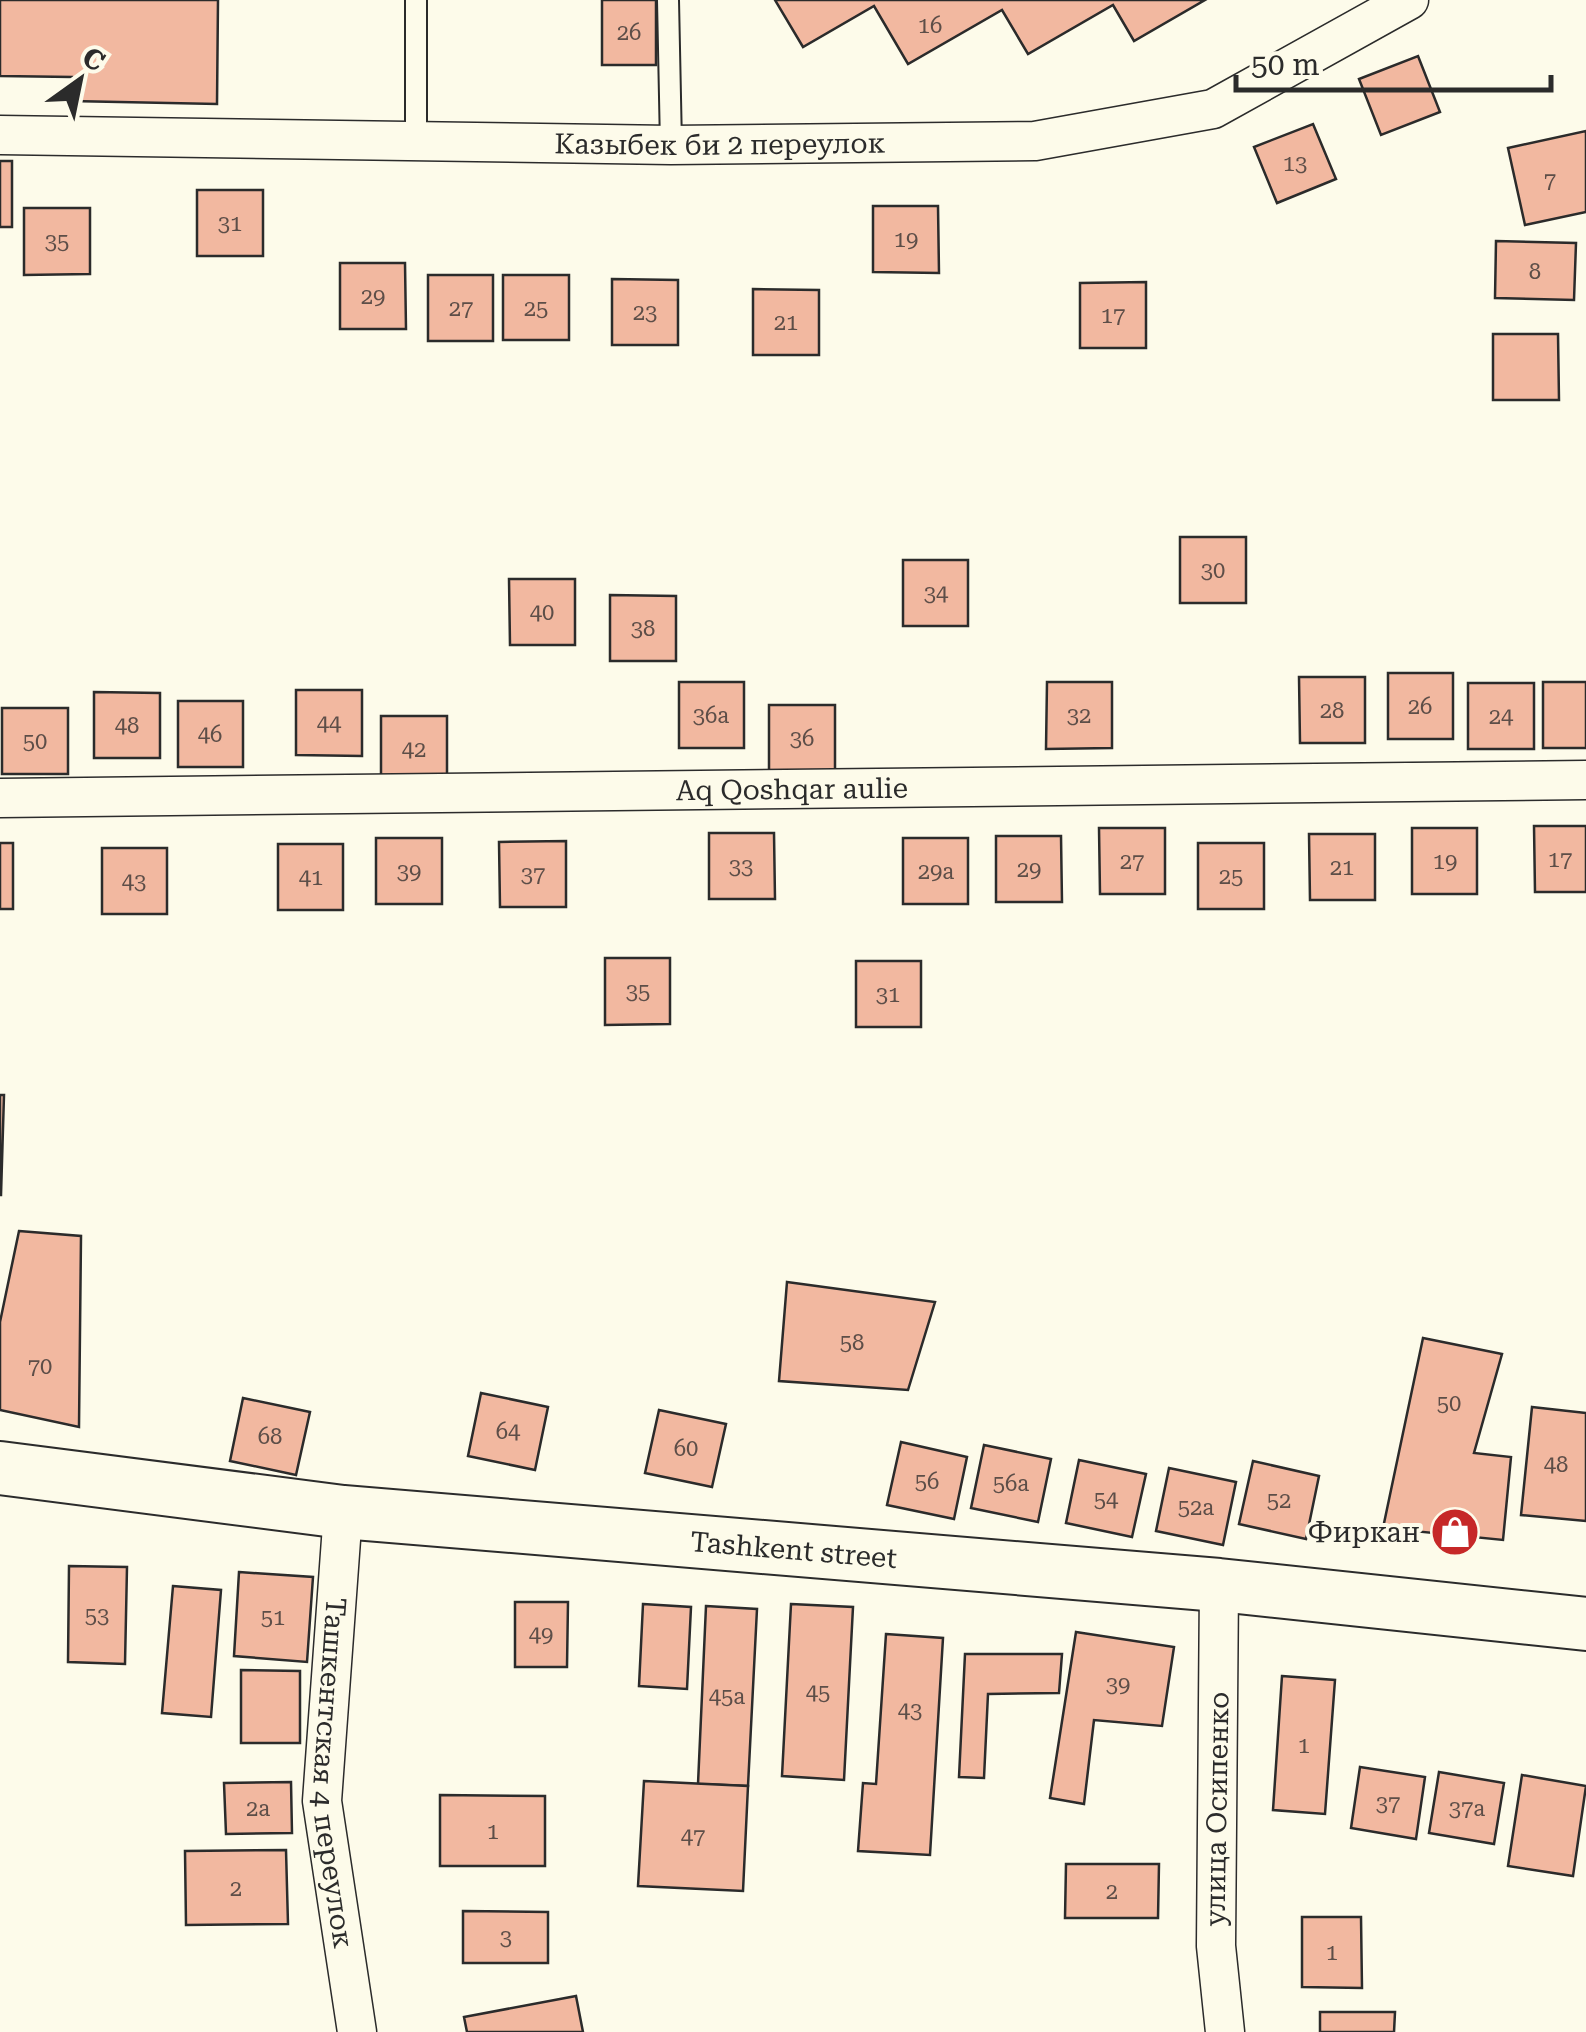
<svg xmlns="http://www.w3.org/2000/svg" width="1586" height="2032" viewBox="0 0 1586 2032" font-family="'Roboto Serif',serif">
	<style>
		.building { fill: #f2b8a0; stroke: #2b2b2b; stroke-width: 2.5 }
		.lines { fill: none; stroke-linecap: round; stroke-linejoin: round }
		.lane-casing { stroke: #2b2b2b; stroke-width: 24 }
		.street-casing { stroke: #2b2b2b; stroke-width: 41 }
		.secondary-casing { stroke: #2b2b2b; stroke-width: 56 }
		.lane { stroke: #fdfbea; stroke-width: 20 }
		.street { stroke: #fdfbea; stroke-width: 38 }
		.secondary { stroke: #fdfbea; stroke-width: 52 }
		.labels { text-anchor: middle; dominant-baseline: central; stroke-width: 8; stroke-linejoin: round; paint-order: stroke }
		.number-label { font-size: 22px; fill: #5d4e48 }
		.street-label { font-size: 28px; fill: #2b2b2b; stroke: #fdfbea }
		.poi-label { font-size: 28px; fill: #2b2b2b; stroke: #fdfbea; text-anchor: end }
	</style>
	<rect width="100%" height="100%" fill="#fdfbea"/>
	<g class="building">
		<path d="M0 0H218L217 104 71 101 72 77 0 76Z"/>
		<rect x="602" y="0" width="54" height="65"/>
		<path d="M775 0H1205L1134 41 1113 5 1028 54 1002 10 908 64 874 6 803 47Z"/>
		<path d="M1418 56 1440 112 1381 135 1359 79Z"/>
		<path d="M1313 124 1336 179 1277 203 1254 147Z"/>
		<path d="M1586 131V212L1525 225 1508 148Z"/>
		<rect x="0" y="161" width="12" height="66"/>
		<rect x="197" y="190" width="66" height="66"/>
		<path d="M873 206H938L939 273 873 272Z"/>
		<path d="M24 208H90V274L24 275Z"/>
		<path d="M1496 241 1576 243 1574 300 1495 298Z"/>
		<path d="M340 263H405L406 329H340Z"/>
		<rect x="428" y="275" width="65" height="66"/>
		<rect x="503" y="275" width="66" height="65"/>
		<path d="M612 279 678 280V345H612Z"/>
		<path d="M1146 282V348H1080V283Z"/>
		<path d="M753 289 819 290V355H753Z"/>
		<path d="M1493 334H1558L1559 400H1493Z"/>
		<rect x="1180" y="537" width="66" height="66"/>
		<rect x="903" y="560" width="65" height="66"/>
		<path d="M509 579H575V645H510Z"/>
		<path d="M610 595 676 596V661H610Z"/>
		<rect x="1388" y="673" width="65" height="66"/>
		<path d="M1299 677H1365V743H1300Z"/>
		<rect x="679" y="682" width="65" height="66"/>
		<path d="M1047 682H1112V748L1046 749Z"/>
		<rect x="1543" y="682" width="43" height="66"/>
		<rect x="1468" y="683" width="66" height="66"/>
		<path d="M296 690H362V756L296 755Z"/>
		<path d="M94 692 160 693V758H94Z"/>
		<rect x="178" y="701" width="65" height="66"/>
		<rect x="769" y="705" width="66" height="66"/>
		<rect x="2" y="708" width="66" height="66"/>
		<rect x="381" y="716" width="66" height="65"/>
		<path d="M1534 826H1586V892H1535Z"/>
		<path d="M1099 828H1165V894H1100Z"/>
		<rect x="1412" y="828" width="65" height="66"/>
		<path d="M709 833H774L775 899H709Z"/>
		<path d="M1309 834H1375V900H1310Z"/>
		<path d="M996 836H1061L1062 902H996Z"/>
		<rect x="376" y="838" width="66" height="66"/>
		<rect x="903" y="838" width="65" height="66"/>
		<path d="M566 841V907H500L499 842Z"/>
		<rect x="0" y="843" width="13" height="66"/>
		<rect x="1198" y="843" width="66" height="66"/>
		<rect x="278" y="844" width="65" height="66"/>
		<rect x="102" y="848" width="65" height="66"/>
		<path d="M605 958H670V1024L605 1025Z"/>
		<rect x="856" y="961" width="65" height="66"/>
		<path d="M0 1095H4L1 1195H0Z"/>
		<path d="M19 1231 81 1236 79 1427 0 1410V1322Z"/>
		<path d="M787 1282 935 1302 908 1390 779 1381Z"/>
		<path d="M1423 1338 1502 1354 1474 1453 1511 1457 1503 1540 1383 1528Z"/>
		<path d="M481 1393 548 1407 535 1470 468 1456Z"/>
		<path d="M243 1398 310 1412 296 1475 230 1461Z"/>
		<path d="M1532 1407 1586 1413V1521L1521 1515Z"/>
		<path d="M659 1410 726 1424 712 1487 645 1473Z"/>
		<path d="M901 1442 967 1457 954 1519 887 1505Z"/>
		<path d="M984 1445 1051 1459 1038 1522 971 1508Z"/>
		<path d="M1079 1460 1146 1474 1132 1537 1066 1523Z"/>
		<path d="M1253 1461 1319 1476 1306 1539 1239 1524Z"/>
		<path d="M1169 1468 1236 1482 1223 1545 1156 1531Z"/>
		<path d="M69 1566 127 1567 125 1664 68 1662Z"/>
		<path d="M239 1572 313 1577 307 1662 234 1656Z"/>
		<path d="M173 1586 221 1590 211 1717 162 1713Z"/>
		<path d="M515 1602H568L567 1667H515Z"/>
		<path d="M643 1604 691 1607 687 1689 639 1686Z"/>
		<path d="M791 1604 853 1607 844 1780 782 1776Z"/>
		<path d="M706 1606 757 1609 748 1786 698 1784Z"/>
		<path d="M1076 1632 1174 1647 1162 1726 1094 1720 1084 1804 1050 1798Z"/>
		<path d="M886 1634 943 1638 930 1855 858 1851 863 1783 876 1784Z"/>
		<path d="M965 1654H1062L1059 1693 988 1694 984 1778 959 1777Z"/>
		<path d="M241 1670 300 1671V1743H241Z"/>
		<path d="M1282 1676 1335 1680 1325 1814 1273 1810Z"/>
		<path d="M1360 1767 1425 1777 1416 1839 1351 1828Z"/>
		<path d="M1439 1772 1504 1783 1494 1844 1429 1833Z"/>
		<path d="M1522 1775 1586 1786 1573 1876 1508 1866Z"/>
		<path d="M644 1781 748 1786 743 1891 638 1886Z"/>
		<path d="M291 1782 292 1833 226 1834 224 1783Z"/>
		<path d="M440 1795 545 1796V1866H440Z"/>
		<path d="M286 1850 288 1924 186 1925 185 1851Z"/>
		<path d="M1066 1864H1159L1158 1918H1065Z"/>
		<path d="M463 1911 548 1912V1963H463Z"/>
		<path d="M1302 1917H1361L1362 1988 1302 1987Z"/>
		<path d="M576 1996 583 2032H467L464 2017Z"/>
		<path d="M1320 2012H1395L1394 2032H1320Z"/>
	</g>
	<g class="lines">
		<g class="lane-casing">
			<g id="lane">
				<path d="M668 0 671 145"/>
				<path d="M416 140V0"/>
			</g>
		</g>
		<g class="street-casing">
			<g id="street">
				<path id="s1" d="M0 135 671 145 1035 141 1213 109 1409 0"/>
				<path id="s2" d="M0 798 1586 780"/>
				<path id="s3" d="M343 1512 322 1801 357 2032"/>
				<path d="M1219 1585 1216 1946 1225 2032"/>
			</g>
		</g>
		<g class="secondary-casing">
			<g id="secondary">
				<path id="s4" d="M0 1468 343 1512 1219 1585 1586 1624"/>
			</g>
		</g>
		<use href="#lane" class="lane"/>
		<use href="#street" class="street"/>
		<use href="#secondary" class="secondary"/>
	</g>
	<defs>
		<g id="shop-disc" transform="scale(2.5)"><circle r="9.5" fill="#c62828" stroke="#fdfbea"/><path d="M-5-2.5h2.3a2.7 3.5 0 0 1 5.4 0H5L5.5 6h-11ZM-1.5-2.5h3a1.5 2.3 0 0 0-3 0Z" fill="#fff"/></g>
	</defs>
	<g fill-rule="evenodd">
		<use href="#shop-disc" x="1455" y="1532"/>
	</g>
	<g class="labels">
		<g class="number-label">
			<text x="930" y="25">16</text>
			<text x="629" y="32">26</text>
			<text x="1295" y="163">13</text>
			<text x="1550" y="180">7</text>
			<text x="230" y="223">31</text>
			<text x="906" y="239">19</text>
			<text x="57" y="241">35</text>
			<text x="1535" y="271">8</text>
			<text x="373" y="296">29</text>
			<text x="461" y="308">27</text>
			<text x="536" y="308">25</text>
			<text x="645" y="312">23</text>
			<text x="1113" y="315">17</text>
			<text x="786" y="322">21</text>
			<text x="1213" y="570">30</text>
			<text x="936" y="593">34</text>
			<text x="542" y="612">40</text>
			<text x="643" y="628">38</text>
			<text x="1420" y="706">26</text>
			<text x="1332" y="710">28</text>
			<text x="711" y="715">36а</text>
			<text x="1079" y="715">32</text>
			<text x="1501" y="716">24</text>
			<text x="329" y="723">44</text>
			<text x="127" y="725">48</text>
			<text x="210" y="734">46</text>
			<text x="802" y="738">36</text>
			<text x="35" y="741">50</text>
			<text x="414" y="749">42</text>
			<text x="1560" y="859">17</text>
			<text x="1132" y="861">27</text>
			<text x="1445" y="861">19</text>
			<text x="741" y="866">33</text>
			<text x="1342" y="867">21</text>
			<text x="1029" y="869">29</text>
			<text x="409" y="871">39</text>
			<text x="936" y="871">29а</text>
			<text x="533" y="874">37</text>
			<text x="1231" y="876">25</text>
			<text x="311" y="877">41</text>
			<text x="134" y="881">43</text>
			<text x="638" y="991">35</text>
			<text x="888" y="994">31</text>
			<text x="852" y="1342">58</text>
			<text x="40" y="1366">70</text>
			<text x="1449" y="1403">50</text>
			<text x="508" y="1431">64</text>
			<text x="270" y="1436">68</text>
			<text x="686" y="1448">60</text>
			<text x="1556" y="1464">48</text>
			<text x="927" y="1481">56</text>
			<text x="1011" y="1483">56а</text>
			<text x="1106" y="1499">54</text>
			<text x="1279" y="1500">52</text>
			<text x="1196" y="1507">52а</text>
			<text x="97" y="1615">53</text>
			<text x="273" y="1617">51</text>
			<text x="541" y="1634">49</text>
			<text x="1118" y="1684">39</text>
			<text x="818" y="1692">45</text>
			<text x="727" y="1696">45а</text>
			<text x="910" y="1710">43</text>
			<text x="1304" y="1745">1</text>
			<text x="1388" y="1803">37</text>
			<text x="258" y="1808">2а</text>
			<text x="1467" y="1808">37а</text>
			<text x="493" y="1831">1</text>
			<text x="693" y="1836">47</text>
			<text x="236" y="1888">2</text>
			<text x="1112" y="1891">2</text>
			<text x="506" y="1937">3</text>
			<text x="1332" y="1952">1</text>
		</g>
		<g class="street-label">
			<text stroke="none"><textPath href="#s1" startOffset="720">Казыбек би 2 переулок</textPath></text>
			<text stroke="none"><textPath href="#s2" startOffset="792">Aq Qoshqar aulie</textPath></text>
			<text stroke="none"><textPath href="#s4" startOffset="798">Tashkent street</textPath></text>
			<text stroke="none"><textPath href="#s3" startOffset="262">Ташкентская 4 переулок</textPath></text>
			<text transform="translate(1217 1809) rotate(-89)">улица Осипенко</text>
		</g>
		<g class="poi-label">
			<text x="1420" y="1532">Фиркан</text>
		</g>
	</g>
	<g transform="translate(80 80) rotate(33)" stroke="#fdfbea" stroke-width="8" paint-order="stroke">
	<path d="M0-8L18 38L0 25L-18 38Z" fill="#2b2b2b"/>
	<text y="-15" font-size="28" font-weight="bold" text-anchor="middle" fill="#2b2b2b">С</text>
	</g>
	<path d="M1236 75v15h315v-15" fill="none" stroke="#2b2b2b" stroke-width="5"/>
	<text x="1251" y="75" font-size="30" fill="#2b2b2b" stroke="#fdfbea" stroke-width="8" paint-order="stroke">50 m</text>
</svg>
